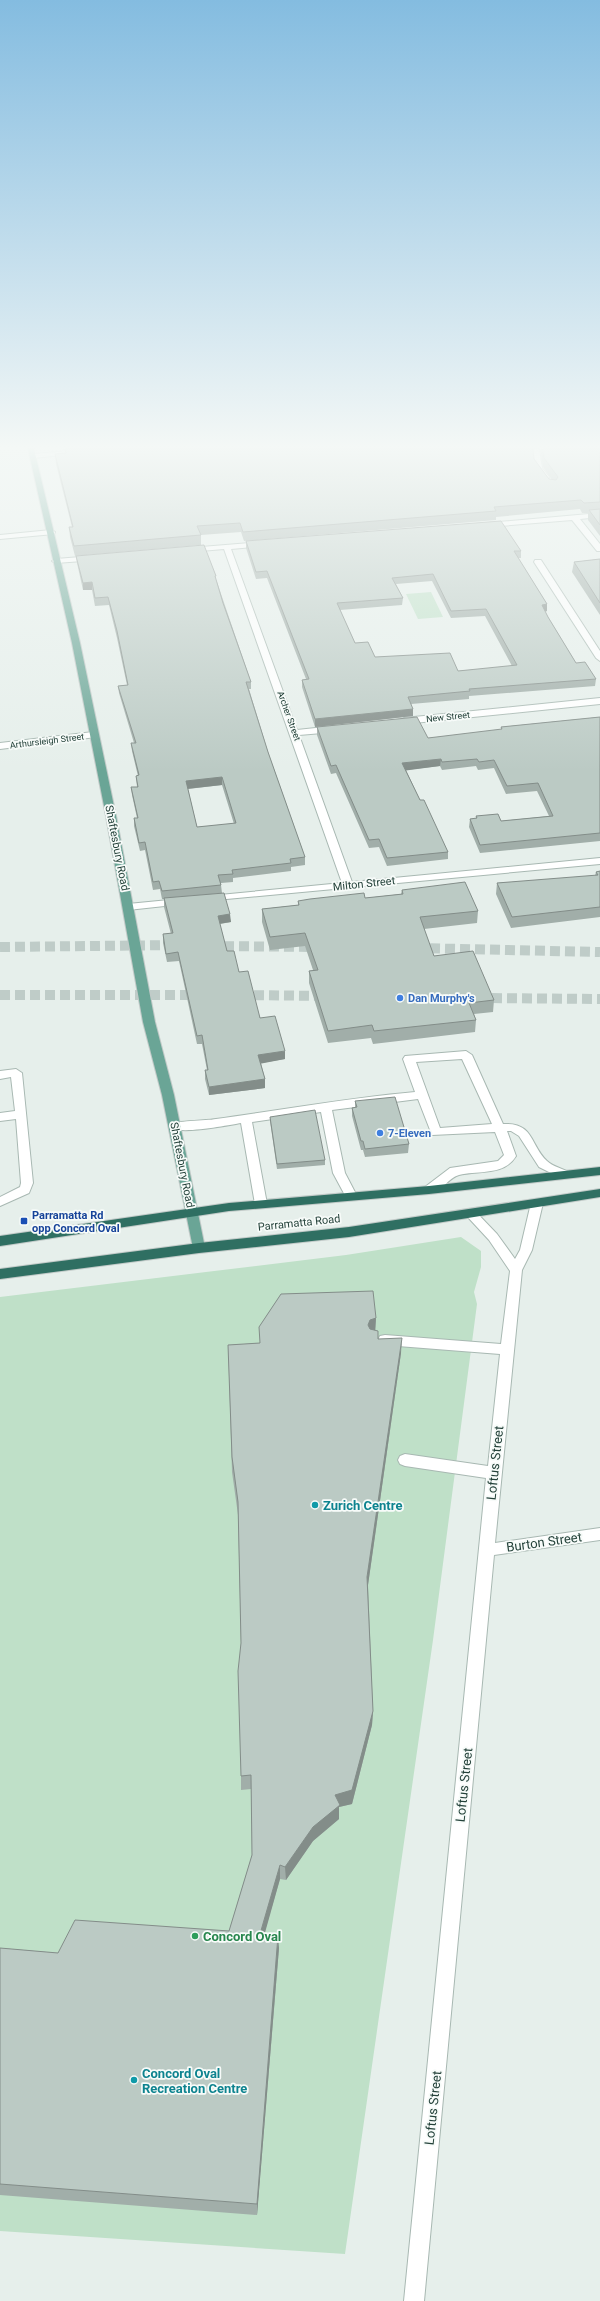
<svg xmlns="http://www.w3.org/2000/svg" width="600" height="2301" viewBox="0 0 600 2301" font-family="Roboto,sans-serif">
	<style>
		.green { fill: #bfe0c8 }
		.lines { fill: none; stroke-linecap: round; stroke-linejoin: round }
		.highway-tunnel { stroke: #bfccc8; stroke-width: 10; stroke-dasharray: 10 5; stroke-linecap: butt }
		.minor-casing { stroke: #a8b8b2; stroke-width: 2 }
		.major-casing { stroke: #c2cac8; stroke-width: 2 }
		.highway-casing { stroke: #c2cac8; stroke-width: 2 }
		.minor { fill: #fff; fill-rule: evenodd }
		.major { fill: #6aa596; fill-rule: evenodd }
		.highway { fill: #2f6f62; fill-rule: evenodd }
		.wall { fill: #a1aea9; fill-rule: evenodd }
		.shaded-wall { fill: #838d89 }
		.building { fill: #bbcac4; stroke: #838d89; fill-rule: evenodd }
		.shop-dot { fill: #3f7fe0; stroke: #f7fbf9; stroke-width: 1.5 }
		.transit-dot { fill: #1a4fb4; stroke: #f7fbf9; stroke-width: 1.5 }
		.culture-dot { fill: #0f9aa8; stroke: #f7fbf9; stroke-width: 1.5 }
		.leisure-dot { fill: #2e9e5b; stroke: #f7fbf9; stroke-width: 1.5 }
		.labels { text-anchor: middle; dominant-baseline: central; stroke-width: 3.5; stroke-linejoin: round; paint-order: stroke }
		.far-street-label { font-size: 9px; fill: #24423a; stroke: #f7fbf9 }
		.street-label { font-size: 11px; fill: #24423a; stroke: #f7fbf9 }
		.shop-label { font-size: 11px; font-weight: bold; fill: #366cbe; stroke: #f7fbf9; text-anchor: start }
		.transit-label { font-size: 11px; font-weight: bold; fill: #164399; stroke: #f7fbf9; text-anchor: start }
		.near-street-label { font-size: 13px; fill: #24423a; stroke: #f7fbf9 }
		.near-culture-label { font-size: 13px; font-weight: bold; fill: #0d838f; stroke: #f7fbf9; text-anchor: start }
		.near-leisure-label { font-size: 13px; font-weight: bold; fill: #27864d; stroke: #f7fbf9; text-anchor: start }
	</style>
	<rect width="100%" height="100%" fill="#e6efeb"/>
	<g class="green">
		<path d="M431 592 443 617 418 619 406 594Z"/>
		<path d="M461 1237 481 1251V1267L474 1292 477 1304 433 1640 345 2254 0 2231V1297L346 1255Z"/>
	</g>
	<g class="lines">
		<g class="highway-tunnel">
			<path d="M209 946 321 947"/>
			<path d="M0 947 179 945"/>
			<path d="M415 948 600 952"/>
			<path d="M0 995H203"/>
			<path d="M239 995 329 996"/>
			<path d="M477 998 600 999"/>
		</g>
		<g class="minor-casing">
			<g id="minor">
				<path d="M533 449H539L542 468 549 477 548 479H542L534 468Z"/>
				<path d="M70 451 72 452V454L33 458 30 456 33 454Z"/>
				<path d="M600 513V517L580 519 600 544V551H597L572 520 488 527 484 525 488 523Z"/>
				<path d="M51 530 55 532 54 534 0 539V535Z"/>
				<path d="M262 542H265V546L231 549 297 730 334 726 338 729 334 732 299 735 352 882 600 858V864L205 901 204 899 209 896 342 883 224 549 189 552 185 550 189 548Z"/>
				<path d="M93 556H96V560L56 563 52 561 56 559Z"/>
				<path d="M535 560H541L600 651V661L596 658 534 562Z"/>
				<path d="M600 698V704L404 724 400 721 404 718Z"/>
				<path d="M93 732 98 735 96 737 0 749V743Z"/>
				<path d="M179 899 183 900V904L128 910 123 907 128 904Z"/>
				<path d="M466 1051 472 1055 503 1124C534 1122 530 1145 547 1161 552 1166 563 1169 569 1172L571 1175 569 1178H561L539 1167 519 1136 511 1131H507L516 1156C504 1176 479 1170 459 1175 447 1178 439 1197 425 1193L423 1190 425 1187 450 1168 498 1161 504 1155 495 1132 432 1135 418 1099 332 1110 345 1173 357 1196 351 1200 347 1199 333 1173 321 1112 252 1122 267 1204 261 1208 255 1204 241 1123C229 1125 175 1136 169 1126 173 1120 207 1121 216 1119 282 1110 349 1098 415 1092L403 1059 405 1056ZM462 1059 492 1124 440 1128 416 1062Z"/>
				<path d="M16 1069 22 1073 33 1183 29 1193 0 1206V1197L20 1187 21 1183 16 1119 0 1121V1113L15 1111 11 1077 0 1079V1071Z"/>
				<path d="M537 1199 543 1203 532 1250 522 1270 495 1543 600 1528V1540L494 1555 424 2301H404L486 1478 405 1466 400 1464 398 1460 400 1456 405 1454 488 1466 500 1354 385 1345 380 1344 378 1340 380 1336 385 1335 501 1344 510 1271 489 1240 464 1213 466 1210H474L497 1234 515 1259 520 1250 531 1203Z"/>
			</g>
		</g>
		<g class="major-casing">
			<path id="major" d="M28 449H34L80 643 116 816 155 1022 174 1095 205 1248 203 1251H195L193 1248 162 1095 143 1022 106 816 72 643Z"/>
		</g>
		<g class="highway-casing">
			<g id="highway">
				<path d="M600 1167V1175L429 1194 229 1211 0 1246V1236L229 1203 429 1186Z"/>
				<path d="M600 1189V1197L349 1237 199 1253 0 1279V1269L199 1243 349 1227Z"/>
			</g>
		</g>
		<use href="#minor" class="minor"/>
		<use href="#major" class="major"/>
		<use href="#highway" class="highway"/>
	</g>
	<g class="wall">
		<path d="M63 449H533L534 459 549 479 552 480 543 467 540 449H600V536L588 520V513H582L580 509 496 517V520L244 541 241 532 201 535V545L75 556 70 537 69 527H72L56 464 55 454 65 453V450H63Z"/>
		<path d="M246 541 521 551V558H518L547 604V611L545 612 548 617 576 663 596 679 595 686 469 696V699L411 704 413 709V716L315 727 302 687V680L306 679 267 578 256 579 246 548ZM432 581 451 618 485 616 512 666 458 671 375 657 355 643 340 610 402 605 403 598 396 584Z"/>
		<path d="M76 556 217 582 251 682V689H249L268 752 305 857V865L291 867V871L233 878V882L221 883V885L222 893 231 922 220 924 227 951 239 972 260 1018 285 1059 261 1063 265 1079V1088L209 1095 205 1079V1070H207L202 1044H197L179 961 167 962 163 943V934H171L164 907V899H162L160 889 153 890 145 850 140 851 134 826V818H137L132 795 131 787H137L136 776H138L132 751 131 743H134L119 693 118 686 127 685 117 638 109 605 95 606 92 590H83L77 563ZM222 785 234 824 197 827 188 789Z"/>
		<path d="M600 559V615L572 572 574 562Z"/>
		<path d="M600 717V841L480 853 469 827 470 819 476 818V816L501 821 549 816 537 791 506 794 494 768 478 770 476 766 442 770 440 766 406 770 420 800 448 852V859L387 866 379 847 369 848 336 773 331 774 317 735V727L428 738 501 730V727Z"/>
		<path d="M600 871V917L511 928 496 894 497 883 595 876 596 872Z"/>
		<path d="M402 890 478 911 477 923 424 929 434 956 494 1000 493 1012 474 1014 476 1020 475 1032 373 1044 371 1038 328 1043 309 983V971L313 970 305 946 270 950 262 922V909L298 905V901L365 898 401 894Z"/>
		<path d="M355 1101 409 1144 408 1153 365 1157 363 1150H361L352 1116V1108L355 1107Z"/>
		<path d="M270 1117 325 1160V1165L277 1169 270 1121Z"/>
		<path d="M376 1318 375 1331 378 1339 401 1353 368 1585 373 1711 372 1725 352 1804 339 1807V1819L313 1841 286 1880 280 1879 264 1934 279 1948 257 2215 0 2195V1948L58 1953 229 1931 252 1855 251 1789 241 1790V1643L238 1515 232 1472 228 1345 259 1343Z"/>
	</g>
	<g class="shaded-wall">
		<path d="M92 582V590H83V583Z"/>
		<path d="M547 604V611L541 612 542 605Z"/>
		<path d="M413 709V716L315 727V719Z"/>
		<path d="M441 759 440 766 402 771V763Z"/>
		<path d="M222 777V785L186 789V781Z"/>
		<path d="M230 914 231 922 218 924V916Z"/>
		<path d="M285 1051V1059L259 1064 258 1055Z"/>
		<path d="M265 1079V1088L209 1095V1087Z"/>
		<path d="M376 1318 375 1334 370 1335 368 1325 370 1320Z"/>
		<path d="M402 1338 401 1353 367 1592V1577Z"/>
		<path d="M373 1711 372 1725 352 1804 339 1807V1819L313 1841 286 1880 285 1867 335 1795Z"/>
		<path d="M280 1865V1879L261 1947 260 1934Z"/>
		<path d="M278 1935 279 1948 257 2215V2204Z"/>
	</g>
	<g class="building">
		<path d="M65 449H533L534 459 549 479 556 480 558 477 544 458 543 449H600V502L584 503 581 500 494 507 496 511 243 532 240 523 197 526 201 535 74 546 69 527H73L55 454 66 453Z"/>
		<path d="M600 509V525L589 510Z"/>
		<path d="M501 521 521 551H514L547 604 542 605 548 617 576 663 585 662 596 679 469 689 470 691 408 697 413 709 315 719 302 680 309 679 267 571 256 572 246 541ZM433 574 451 611 486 609 517 665 458 671 450 653 375 657 368 642 355 643 337 603 403 598 392 578Z"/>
		<path d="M204 545 216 576H215L223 603 251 682H246L268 752 305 857 290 859 291 863 232 870 233 874 218 875 221 885 162 891 159 881 153 882 145 842 139 843 134 818H138L131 787H138L136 776 139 775 131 743H136L118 686 128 685 117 631 108 597 95 598 92 582 83 583 76 556ZM222 777 236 823 197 827 186 781Z"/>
		<path d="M600 559V603L574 562Z"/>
		<path d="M417 717 428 738 502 729 501 727 600 717V833L480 845 470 819 477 818 476 816 498 814 501 821 553 816 538 783 507 786 494 760 479 762 477 759 442 762 441 759 402 763 420 800H424L448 852 387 858 379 839 369 840 336 765 331 766 317 727Z"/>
		<path d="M600 871V907L512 917 497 883 598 875 596 872Z"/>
		<path d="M465 882 478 911 420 917 434 956 473 951 494 1000 469 1003 476 1020 374 1031 372 1025 328 1031 309 971 318 970 305 933 270 937 262 909 299 905 298 901 310 899 364 893 365 898 403 894 402 890Z"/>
		<path d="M224 893 230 914 218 916 227 951H234L239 972 248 971 260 1018 275 1016 285 1051 258 1055 265 1079 209 1087 205 1070H208L202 1035 197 1036 178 952 166 954 163 934 173 933 164 898Z"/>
		<path d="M395 1097 409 1144 365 1149 363 1141H361L352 1108 357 1107 355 1101Z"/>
		<path d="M315 1110 325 1160 277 1164 270 1117Z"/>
		<path d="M373 1291 376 1318 370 1320 368 1325 370 1329 378 1331V1339L402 1338 367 1577 373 1711 352 1790 335 1795 340 1805 313 1827 285 1867 280 1865 260 1934 278 1935 257 2204 0 2184V1948L58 1953 75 1920 229 1931 252 1855 251 1775 241 1776 238 1671 241 1643 238 1502 232 1457 228 1345 260 1343 259 1327 281 1294Z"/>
	</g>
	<linearGradient id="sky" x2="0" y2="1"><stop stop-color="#84bce0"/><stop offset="0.58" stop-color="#f4f8f6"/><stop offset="1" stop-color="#f4f8f6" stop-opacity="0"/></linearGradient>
	<rect width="600" height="771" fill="url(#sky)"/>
	<g class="shop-dot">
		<circle cx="400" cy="998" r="4"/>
		<circle cx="380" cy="1133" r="4"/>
	</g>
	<rect class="transit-dot" x="20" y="1217" width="8" height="8" rx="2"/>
	<g class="culture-dot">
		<circle cx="315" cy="1505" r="4"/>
		<circle cx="134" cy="2080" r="4"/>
	</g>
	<circle class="leisure-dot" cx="195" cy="1936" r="4"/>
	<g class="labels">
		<g class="far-street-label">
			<text transform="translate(289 716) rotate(70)">Archer Street</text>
			<text transform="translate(448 717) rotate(-6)">New Street</text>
			<text transform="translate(47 741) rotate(-7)">Arthursleigh Street</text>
		</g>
		<g class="street-label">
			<text transform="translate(117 848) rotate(79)">Shaftesbury Road</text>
			<text transform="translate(364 884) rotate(-6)">Milton Street</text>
			<text transform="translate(182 1165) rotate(79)">Shaftesbury Road</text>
			<text transform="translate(299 1223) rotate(-6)">Parramatta Road</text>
		</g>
		<g class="shop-label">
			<text x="408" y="998">Dan Murphy's</text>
			<text x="388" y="1133">7-Eleven</text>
		</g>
		<g class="transit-label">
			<text x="32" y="1215">Parramatta Rd<tspan x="32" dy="13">opp Concord Oval</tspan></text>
		</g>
		<g class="near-street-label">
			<text transform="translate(495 1463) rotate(-84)">Loftus Street</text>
			<text transform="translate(544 1542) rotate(-8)">Burton Street</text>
			<text transform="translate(464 1785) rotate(-84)">Loftus Street</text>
			<text transform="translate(433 2108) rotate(-84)">Loftus Street</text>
		</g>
		<g class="near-culture-label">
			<text x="323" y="1505">Zurich Centre</text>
			<text x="142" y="2073">Concord Oval<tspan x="142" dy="15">Recreation Centre</tspan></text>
		</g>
		<g class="near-leisure-label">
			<text x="203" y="1936">Concord Oval</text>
		</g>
	</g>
</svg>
